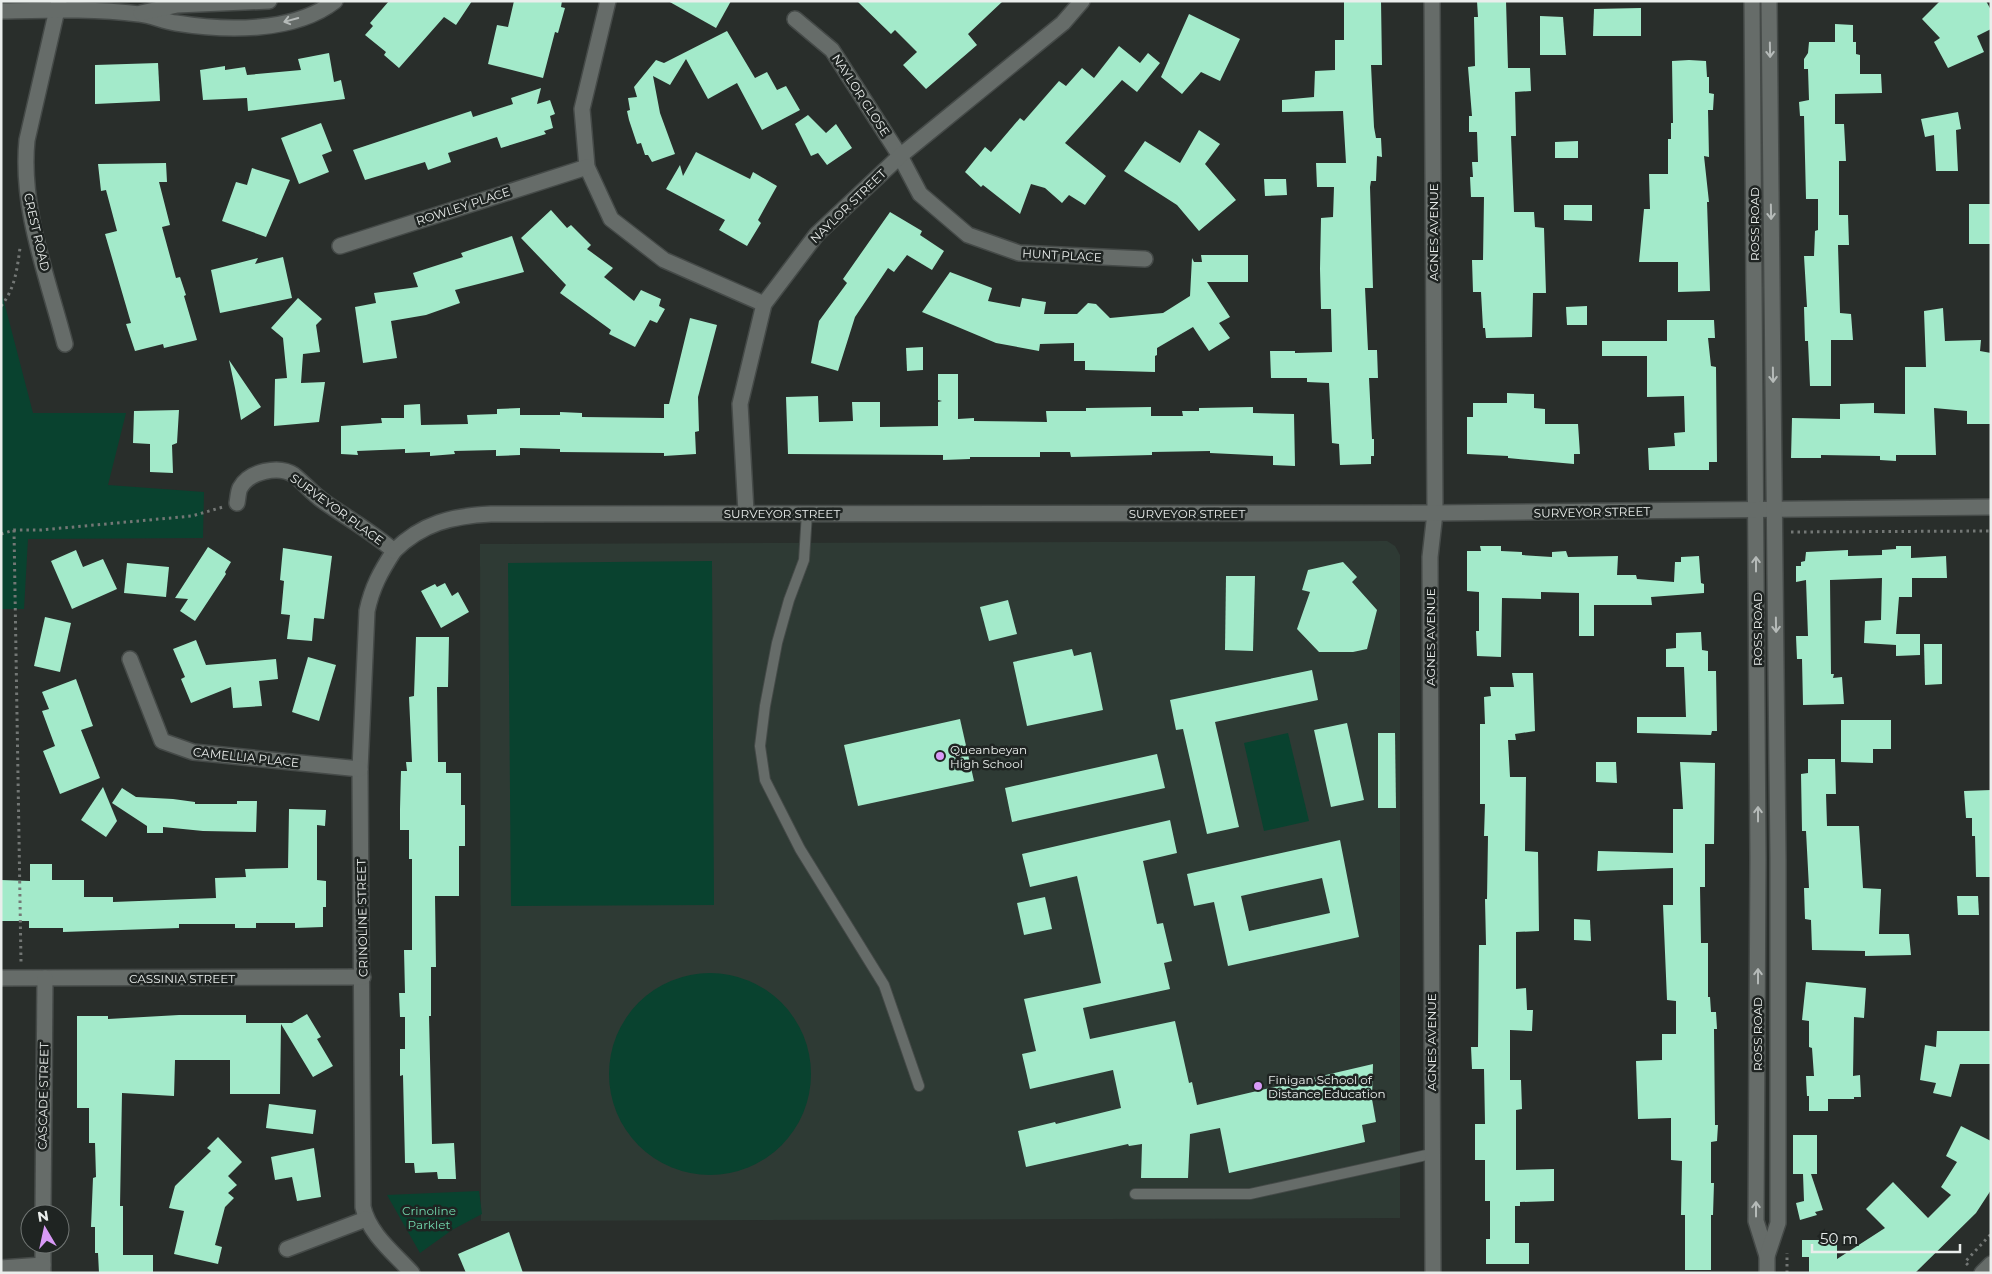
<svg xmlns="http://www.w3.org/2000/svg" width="1992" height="1274" viewBox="0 0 1992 1274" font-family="Montserrat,sans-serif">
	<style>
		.built { fill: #2e3a34 }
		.green { fill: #09422f }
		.building { fill: #a3eaca; fill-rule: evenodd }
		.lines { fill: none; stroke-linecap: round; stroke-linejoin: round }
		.lane-casing { stroke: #454a48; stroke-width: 12 }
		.street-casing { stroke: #454a48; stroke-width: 18 }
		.secondary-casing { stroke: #454a48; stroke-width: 18 }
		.path { stroke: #737775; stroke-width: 3; stroke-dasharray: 2.5 4; stroke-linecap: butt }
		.lane { stroke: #666c69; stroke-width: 10 }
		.street { stroke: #666c69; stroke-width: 15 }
		.secondary { stroke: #666c69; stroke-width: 15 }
		.oneway { stroke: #b5bab8 }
		.poi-dot { fill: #d99af7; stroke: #1f2422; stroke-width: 2 }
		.labels { text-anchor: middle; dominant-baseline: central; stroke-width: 5; stroke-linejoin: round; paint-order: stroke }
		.street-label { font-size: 12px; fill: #eaeeec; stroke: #1f2422 }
		.poi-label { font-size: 12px; fill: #eaeeec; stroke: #1f2422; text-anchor: start }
		.park-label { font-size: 12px; fill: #71d6ac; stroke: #1f2422 }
	</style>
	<rect width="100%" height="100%" fill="#292e2b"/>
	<path class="built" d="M1387 541 1395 546 1400 555V1218L481 1221 480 544Z"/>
	<g class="green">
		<path d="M1 290 33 413H126L108 485 204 492 203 538 28 539 24 609H1Z"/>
		<path d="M712 561 714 905 511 906 508 563Z"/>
		<path d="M1288 733 1309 821 1264 831 1244 743Z"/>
		<circle cx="710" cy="1074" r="101"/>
		<path d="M479 1191 482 1214 452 1230 420 1253 387 1195Z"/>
	</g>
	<g class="building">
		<path d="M389 1H472L456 25 444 17 399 68 384 55 386 52 365 35 373 26 370 23Z"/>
		<path d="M514 1H562L561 7 565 8 558 33 555 32 543 78 488 64 497 25 508 27Z"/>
		<path d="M668 1H731L716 28Z"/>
		<path d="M857 1H1003L968 34 977 45 926 89 903 65 917 52 895 30 891 34Z"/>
		<path d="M1344 1H1381L1382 65H1371L1374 127 1376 138H1381L1382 157 1377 156 1376 181H1371L1370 187 1373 288H1365L1368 350H1377L1378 378H1369L1372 439H1374V456H1371V464L1340 465 1339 444 1332 443 1329 383 1307 382V378H1271L1270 351H1295V353L1332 352 1331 309H1321L1320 269 1321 218 1333 217 1334 187H1317L1316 163H1346L1343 111 1282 112V100L1314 97 1315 71 1335 70V40H1344Z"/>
		<path d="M1477 1H1506L1508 68H1530L1531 91 1515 92 1516 136H1511L1514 212H1534L1535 227 1544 228 1546 293H1533L1532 337 1486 338 1485 328H1483L1481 292H1473L1472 260H1483L1484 197H1471L1470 177H1473L1472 162H1478L1477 132H1469V116H1472L1468 67 1475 66 1474 17H1478Z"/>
		<path d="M1940 1H1986L1991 10V29L1977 36 1984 52 1948 68 1934 42 1940 38 1922 19Z"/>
		<path d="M1641 8V36H1593L1594 9Z"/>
		<path d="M1189 14 1240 39 1220 81 1201 72 1182 94 1161 77Z"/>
		<path d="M1540 16 1563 17 1566 55H1540Z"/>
		<path d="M1835 24 1853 25V42H1856V54L1860 55V74H1881L1882 93 1835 94V124H1844L1846 161H1839V215H1848L1849 245H1838L1840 313 1851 314 1853 340H1831V386H1810L1808 341H1805L1804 307H1807L1804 256H1814L1815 231 1818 230V199H1806L1804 116H1800L1799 102 1809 100 1808 69H1804V59L1808 53 1809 42H1835Z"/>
		<path d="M727 31 755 78 767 72 777 90 786 86 800 110 762 130 737 83 708 99 686 59 670 85 653 76 660 113 675 154 652 162 648 155H645L641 143 637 144 629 120 627 111 630 110 628 98 637 97 634 87 656 60 664 63Z"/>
		<path d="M1119 46 1140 63 1148 53 1160 63 1137 92 1122 80 1065 143 1106 176 1085 205 1069 195 1062 203 1045 188 1031 184 1020 214 983 185 981 187 965 172 985 147 991 152 1020 118 1024 121 1059 81 1066 86 1082 68 1094 78Z"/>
		<path d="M329 53 334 82 341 80 345 99 248 111 247 98 203 100 200 70 225 66V70L245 67 247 75 301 70 298 59Z"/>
		<path d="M1689 60 1706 61 1707 77H1709V93L1714 94 1713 110H1708L1709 157 1704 156 1709 202H1707L1710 291 1678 292V262H1639L1644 209H1650L1649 174H1668V139H1671V123H1673L1672 61Z"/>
		<path d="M158 63 160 101 95 104V65Z"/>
		<path d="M541 88 537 104 550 100 555 114 550 116 553 128 544 131 546 134 501 148 497 137 448 153 451 162 428 170 425 162 365 180 353 150 471 111 473 117 513 104 511 98Z"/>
		<path d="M1958 112 1961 129 1956 130 1958 171H1936L1934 135 1925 137 1921 119Z"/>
		<path d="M808 115 826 133 836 124 852 148 827 165 818 153 811 156 795 124Z"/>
		<path d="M321 123 332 151 322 155 329 172 299 184 281 138Z"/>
		<path d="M1199 130 1220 144 1205 164 1236 200 1199 231 1177 205 1124 171 1145 141 1180 163Z"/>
		<path d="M1578 141V158H1555V142Z"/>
		<path d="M696 152 750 179 753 172 777 186 758 220 761 223 747 246 719 230 725 220 666 189 680 165 683 176Z"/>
		<path d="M166 163 167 182H159L170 225 162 227 176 278 180 277 186 295 184 296 197 340 164 348 163 344 135 351 126 324 131 323 105 234 117 231 106 190 101 191 98 164Z"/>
		<path d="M252 168 290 180 266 237 222 221 236 182 247 185Z"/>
		<path d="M1264 179H1286L1287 195 1265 196Z"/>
		<rect x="1969" y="204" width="22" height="40"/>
		<path d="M1564 205H1592V221L1564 220Z"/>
		<path d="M551 210 567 228 571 225 591 245 587 249 613 268 604 277 634 301 641 290 661 299 659 306 665 309 657 323 650 320 635 347 609 334 611 330 560 293 566 285 521 238Z"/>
		<path d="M890 212 922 231 920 235 944 251 932 270 907 255 894 272 888 268 855 317 838 371 811 363 819 321 847 283 843 279Z"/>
		<path d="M512 236 524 272 455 290 460 303 426 315 391 321 397 358 363 363 355 307 376 303 374 293 418 287 413 273 463 257 461 253Z"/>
		<path d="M1201 255H1248V282H1207L1230 317 1219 323 1230 338 1209 351 1193 327 1157 348V355L1155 356V372L1085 370V361H1074V343L1040 344 1039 351 996 343 922 312 950 272 992 288 988 301 1020 307 1022 298 1046 302 1044 314H1077L1088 303 1096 304 1110 318 1163 313 1190 296 1192 258 1194 262H1202Z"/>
		<path d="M283 257 292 298 220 313 211 270 258 258 255 264Z"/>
		<path d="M298 298 322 319 316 325 320 352 303 354 301 383 325 382 319 422 274 426 275 379 287 378 283 338 271 328Z"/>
		<path d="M1587 306V325H1567L1566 307Z"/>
		<path d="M1943 308 1945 341 1981 340 1980 351 1991 353V424H1967V411L1934 408 1936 455H1896V461L1880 460V456L1821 455V458H1791L1792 418 1840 419V404L1874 403V413L1905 414V367H1926L1924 311Z"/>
		<path d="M690 318 717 325 698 397 699 431 695 432 696 454 664 456V453L560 452V449L520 448V455L496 456V450L454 451 455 454 430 456V452L405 453V449L357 451 358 455 341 454V426L382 423 381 418H404V405L420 404 421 425 468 424 467 415 497 414V409L520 408V415H560V412L582 413V417L664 418V404H669Z"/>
		<path d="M1667 320H1714L1715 338H1708L1711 366 1716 367 1717 462H1709V470H1649L1648 448 1675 446 1674 433 1685 432 1684 396 1647 397V341H1667Z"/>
		<rect x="1602" y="341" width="45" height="15"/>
		<path d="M923 347V370L907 371 906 348Z"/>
		<path d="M229 360 261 407 241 420 235 388Z"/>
		<path d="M938 374H958V419L974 418V421L1047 422 1046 411H1086V408L1151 407V416H1183L1182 411H1199V408L1253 407V413L1294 414 1295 466 1273 465V456L1210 453V451L1152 452V455L1071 457 1070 452H1040V457H970V459L943 460V455L788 454 786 397 818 396 819 422 853 421 852 402H880V427L938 426V402L942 401 938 400Z"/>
		<path d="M1507 393 1534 394V408L1545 409V424H1578L1580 454H1574V464L1508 458V456L1467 454V417H1473V403H1507Z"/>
		<path d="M179 410 177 443 172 445 173 473 150 472V444L133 443 134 411Z"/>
		<path d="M1480 546H1501V551L1522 552V555L1552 557V552L1566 551 1568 557 1618 556 1617 575H1636L1637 579 1674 582 1675 562H1681V557L1699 556 1701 583 1704 584V593L1651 597 1652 605H1594V636H1579V593L1541 592V599L1502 598 1501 657 1477 656 1476 631H1479V592L1467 591V551H1481Z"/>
		<path d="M1896 546H1911V558L1946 556 1947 578H1912V597H1899L1896 634H1920V655L1896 656V645L1864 643 1865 621 1881 620 1882 578 1830 580 1831 674H1834L1833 678 1842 677 1844 704 1803 705 1802 659H1797L1796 636H1808L1806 580 1796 582V566H1801V562L1805 561 1806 552 1848 550V556L1882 555V550L1896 549Z"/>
		<path d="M208 547 231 562 225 572 226 574 195 621 180 611 188 599 175 598Z"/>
		<path d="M283 548 332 556 324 619 314 618 312 641 287 639 290 615 281 614 284 581 280 580Z"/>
		<path d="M76 550 83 567 103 559 117 589 72 609 51 561Z"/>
		<path d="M1343 562 1357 577 1352 582 1377 610 1367 649 1353 652H1319L1297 629 1310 592 1302 590 1308 570Z"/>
		<path d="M127 563 169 567 166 597 124 593Z"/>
		<path d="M1226 576H1255L1253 651 1225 650Z"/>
		<path d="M445 583 452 596 458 592 469 612 441 628 421 591 435 584 437 587Z"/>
		<path d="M1008 600 1017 634 989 641 980 607Z"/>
		<path d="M45 617 71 623 60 672 34 666Z"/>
		<path d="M1701 632 1702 650 1708 651V671H1716L1717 731H1712L1711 735 1637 733V717H1686L1684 667H1666V649L1676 648V633Z"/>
		<path d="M416 637H449L448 687H437L438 762H446V773H461V805H465V846H459V896H435L436 967H431V1016H429L432 1144 454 1143 456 1179H438L437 1172 415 1173 414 1163H405L403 1075 400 1076V1049H405V1017H400L399 993H405L404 950H412V859H409V830H400V809L401 771H407L406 762H412L409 697 414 696Z"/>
		<path d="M196 640 206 665 276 659 278 679 259 681 262 706 233 708 231 687 191 703 181 679 185 677 173 649Z"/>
		<path d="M1924 644H1942V684L1925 685Z"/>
		<path d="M1072 649 1074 656 1091 652 1103 710 1027 726 1013 662Z"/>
		<path d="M308 657 336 665 319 721 292 712Z"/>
		<path d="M1312 670 1318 700 1215 722 1239 827 1207 834 1183 729 1176 730 1170 700Z"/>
		<path d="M1512 673H1533L1535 731 1515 734 1516 740H1508L1510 777H1526L1525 851 1538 852 1539 931 1516 932V989L1526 988 1527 1010H1533L1532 1031 1510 1030V1080H1521L1522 1109 1516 1110V1170L1554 1169V1201L1520 1202V1206H1515V1243H1529V1264H1486V1239H1490V1201H1485V1160H1475V1124H1485L1484 1069H1472L1471 1047H1478L1479 945H1486L1485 899H1487L1488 836H1484L1485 804H1480V724H1485L1484 697 1491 696 1490 687H1514Z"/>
		<path d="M76 679 93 726 81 730 100 778 60 794 43 751 55 746 42 711 49 709 42 692Z"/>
		<path d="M960 719 974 781 858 806 844 745Z"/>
		<path d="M1841 720H1891V749H1873V763L1841 762Z"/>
		<path d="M1347 723 1364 800 1331 807 1314 730Z"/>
		<path d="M1378 733H1395L1396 808H1378Z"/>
		<path d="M1157 754 1165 788 1012 822 1005 788Z"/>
		<path d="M1808 759H1835L1836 794H1826L1827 826H1859L1863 888 1881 889 1879 934H1909L1911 955 1865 956V951L1812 950 1811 920 1805 919 1804 888H1809L1806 831H1802L1801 774 1808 773Z"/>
		<path d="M1596 762H1616L1617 783 1596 782Z"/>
		<path d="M1680 762 1715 763 1714 844H1705V887H1700L1701 943H1708V997H1710L1711 1012H1716L1717 1029H1714L1715 1125H1718L1717 1141 1711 1142V1183H1714L1713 1215H1711V1270H1685V1215H1681L1682 1161 1671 1160V1118L1638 1119 1636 1061 1662 1060V1034H1676V1001L1667 1000 1663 905H1673V868L1597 871 1598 851 1673 853V809H1683Z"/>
		<path d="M103 787 117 821 106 837 81 820Z"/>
		<path d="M122 788 136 797 173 799 195 802V804H237V801H257L256 832 203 831 163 827V833H147V826L112 803Z"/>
		<path d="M1991 790V877H1976L1975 836H1972V818H1966L1964 791Z"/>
		<path d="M289 809 326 810 325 826 317 825V880L326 881V907H323V927L295 928V923H256V928H235V924H179V928L63 932V928H29V921H1V880L30 881V864H52V880H84V897H113V902L216 898 215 878 246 877 245 869 288 868Z"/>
		<path d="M1170 820 1177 853 1143 861 1157 924 1163 923 1172 961 1164 963 1170 989 1083 1008 1090 1039 1175 1021 1189 1083 1192 1082 1197 1105 1373 1064 1372 1099 1376 1122 1362 1125 1365 1142 1229 1173 1220 1128 1190 1134 1188 1178H1141L1142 1144 1129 1146 1128 1144 1026 1167 1018 1131 1055 1122 1056 1124 1121 1108 1113 1070 1030 1089 1022 1054 1036 1051 1024 999 1101 983 1077 876 1030 887 1022 854Z"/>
		<path d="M1340 840 1359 937 1228 966 1214 902 1194 906 1187 874ZM1322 878 1330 913 1249 931 1241 896Z"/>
		<path d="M1957 896H1978L1979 915H1958Z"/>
		<path d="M1045 897 1052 929 1024 935 1017 903Z"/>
		<path d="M1574 919 1590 920 1591 941 1574 940Z"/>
		<path d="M1806 982 1866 988 1864 1018 1854 1017 1853 1076 1860 1075 1861 1097H1854V1099H1828V1111H1809V1096H1807L1806 1076H1814L1812 1048 1809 1047V1021L1802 1020Z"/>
		<path d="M307 1014 321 1037 317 1039 333 1066 313 1077 281 1024 280 1094H230V1060H175L174 1096 122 1093 120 1206H123V1255H153V1273H99L98 1253H95V1227H91L93 1178 96 1177 95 1143H89V1108H77V1016H108V1019L179 1015H246V1023H292Z"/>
		<path d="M1937 1031H1991V1064H1960L1951 1097 1933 1093 1936 1083 1920 1080 1925 1045 1936 1047Z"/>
		<path d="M269 1104 316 1110 313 1134 266 1128Z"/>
		<path d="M1961 1126 1991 1141V1190L1976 1213 1915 1273H1809V1257H1802V1240H1837V1259L1885 1228 1866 1209 1893 1182 1928 1218 1951 1195 1941 1187 1957 1162 1946 1156Z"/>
		<path d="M1793 1135H1817V1174H1811L1823 1210 1815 1212 1817 1215 1800 1220 1796 1203 1804 1201 1803 1174H1793Z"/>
		<path d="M218 1137 242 1162 228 1176 237 1185 228 1193 234 1198 225 1207 215 1245 222 1247 218 1264 174 1254 184 1211 169 1208 175 1186 211 1151 207 1148Z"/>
		<path d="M314 1148 321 1197 297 1201 292 1177 275 1180 271 1157Z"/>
		<path d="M509 1232 523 1273H466L458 1254Z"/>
	</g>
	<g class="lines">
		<g class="lane-casing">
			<g id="lane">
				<path d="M807 513 804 560 789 600 777 643 765 706 760 746 765 780 800 849 884 985 919 1086"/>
				<path d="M1135 1194H1250L1431 1154"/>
			</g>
		</g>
		<g class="street-casing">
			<g id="street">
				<path d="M59 1 27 140C20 209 48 278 65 344"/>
				<path d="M608 1 582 109 587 167 611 219 664 260 764 304"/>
				<path d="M1432 1 1435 513 1430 557 1433 1273"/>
				<path d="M1 11C47 10 94 8 139 14 151 15 163 21 176 23 225 31 294 33 335 1"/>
				<path d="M141 13 177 5 269 1"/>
				<path d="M795 19 832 50 900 156 920 194 968 235 1019 253 1145 259"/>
				<path d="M340 246 587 167"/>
				<path d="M237 503C238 499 238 492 240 488 249 471 279 465 294 475 304 483 312 493 323 501 347 518 372 532 394 551 381 571 372 587 367 611L360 769 363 1207C369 1234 395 1254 412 1273"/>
				<path d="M746 512 740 404 764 304 817 234 900 156 1063 23 1082 1"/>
				<path d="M130 659 162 741 193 752 360 769"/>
				<path d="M1 978 363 977"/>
				<path d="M43 1214 45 978"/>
				<path d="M43 1244V1273"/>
				<path d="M287 1249 366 1219"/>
				<path d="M1 1268 43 1265"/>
				<path d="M1982 1273 1991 1264"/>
			</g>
		</g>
		<g class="secondary-casing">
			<g id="secondary">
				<path d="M1752 1 1758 859 1756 1221 1767 1256"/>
				<path d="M394 551C422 523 452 516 491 514L1435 513 1991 507"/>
				<path d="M1767 1273V1256L1778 1223V859L1769 1"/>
			</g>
		</g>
		<g class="path">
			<path d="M1 306C15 289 17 269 20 248"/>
			<path d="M14 530 21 962"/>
			<path d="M1791 532 1991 531"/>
			<path d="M1 534 14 530H41L192 516 223 507"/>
			<path d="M1968 1265 1965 1262 1991 1234"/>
			<path d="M1787 1273V1253"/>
		</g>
		<use href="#lane" class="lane"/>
		<use href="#street" class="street"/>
		<use href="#secondary" class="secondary"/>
	</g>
	<defs><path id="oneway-shaft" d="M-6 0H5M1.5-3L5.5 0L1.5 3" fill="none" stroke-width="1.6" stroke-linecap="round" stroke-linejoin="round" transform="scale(1.25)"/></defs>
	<g class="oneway">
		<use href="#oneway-shaft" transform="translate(291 20) rotate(165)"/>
		<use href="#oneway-shaft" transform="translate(1770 50) rotate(89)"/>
		<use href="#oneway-shaft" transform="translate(1771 212) rotate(89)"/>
		<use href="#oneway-shaft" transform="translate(1773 375) rotate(89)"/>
		<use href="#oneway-shaft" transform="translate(1756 564) rotate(-90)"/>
		<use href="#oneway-shaft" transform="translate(1776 625) rotate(89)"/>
		<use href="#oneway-shaft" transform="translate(1758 814) rotate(-90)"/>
		<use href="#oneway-shaft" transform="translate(1758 976) rotate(-90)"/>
		<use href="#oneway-shaft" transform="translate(1756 1209) rotate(-90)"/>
	</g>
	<g class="poi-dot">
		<circle cx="940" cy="756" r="5"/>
		<circle cx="1258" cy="1086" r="5"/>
	</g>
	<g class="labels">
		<g class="street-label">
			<text transform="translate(861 95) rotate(57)">NAYLOR CLOSE</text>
			<text transform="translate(463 206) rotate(-18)">ROWLEY PLACE</text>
			<text transform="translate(848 206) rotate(-44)">NAYLOR STREET</text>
			<text transform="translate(1754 224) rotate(-90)">ROSS ROAD</text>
			<text transform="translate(37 232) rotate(77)">CREST ROAD</text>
			<text transform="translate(1433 232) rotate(-90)">AGNES AVENUE</text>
			<text transform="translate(1062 255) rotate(3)">HUNT PLACE</text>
			<text transform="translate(337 509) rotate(36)">SURVEYOR PLACE</text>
			<text transform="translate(1592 512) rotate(-1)">SURVEYOR STREET</text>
			<text x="782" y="513">SURVEYOR STREET</text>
			<text x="1187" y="513">SURVEYOR STREET</text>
			<text transform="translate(1757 629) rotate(-90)">ROSS ROAD</text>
			<text transform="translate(1430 637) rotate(-90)">AGNES AVENUE</text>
			<text transform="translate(246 757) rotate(6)">CAMELLIA PLACE</text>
			<text transform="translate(362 918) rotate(-91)">CRINOLINE STREET</text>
			<text x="182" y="978">CASSINIA STREET</text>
			<text transform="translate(1757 1034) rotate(-90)">ROSS ROAD</text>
			<text transform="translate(1431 1042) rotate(-90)">AGNES AVENUE</text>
			<text transform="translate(43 1096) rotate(-89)">CASCADE STREET</text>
		</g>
		<g class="poi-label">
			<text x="950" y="749">Queanbeyan<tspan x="950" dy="14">High School</tspan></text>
			<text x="1268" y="1079">Finigan School of<tspan x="1268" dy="14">Distance Education</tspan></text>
		</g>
		<g class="park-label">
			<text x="429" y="1210">Crinoline<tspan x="429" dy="14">Parklet</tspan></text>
		</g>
	</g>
	<rect width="1992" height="1274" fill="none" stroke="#eaeeec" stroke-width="5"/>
	<g transform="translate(45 1229) rotate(351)"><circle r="24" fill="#1f2422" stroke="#707573"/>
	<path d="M0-4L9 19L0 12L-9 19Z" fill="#d99af7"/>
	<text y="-8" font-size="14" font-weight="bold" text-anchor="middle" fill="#eaeeec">N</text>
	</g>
	<path d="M1812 1244v8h148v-8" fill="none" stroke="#eaeeec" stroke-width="2.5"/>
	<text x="1820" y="1244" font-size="15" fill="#eaeeec" stroke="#1f2422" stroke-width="4" paint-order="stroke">50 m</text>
</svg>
